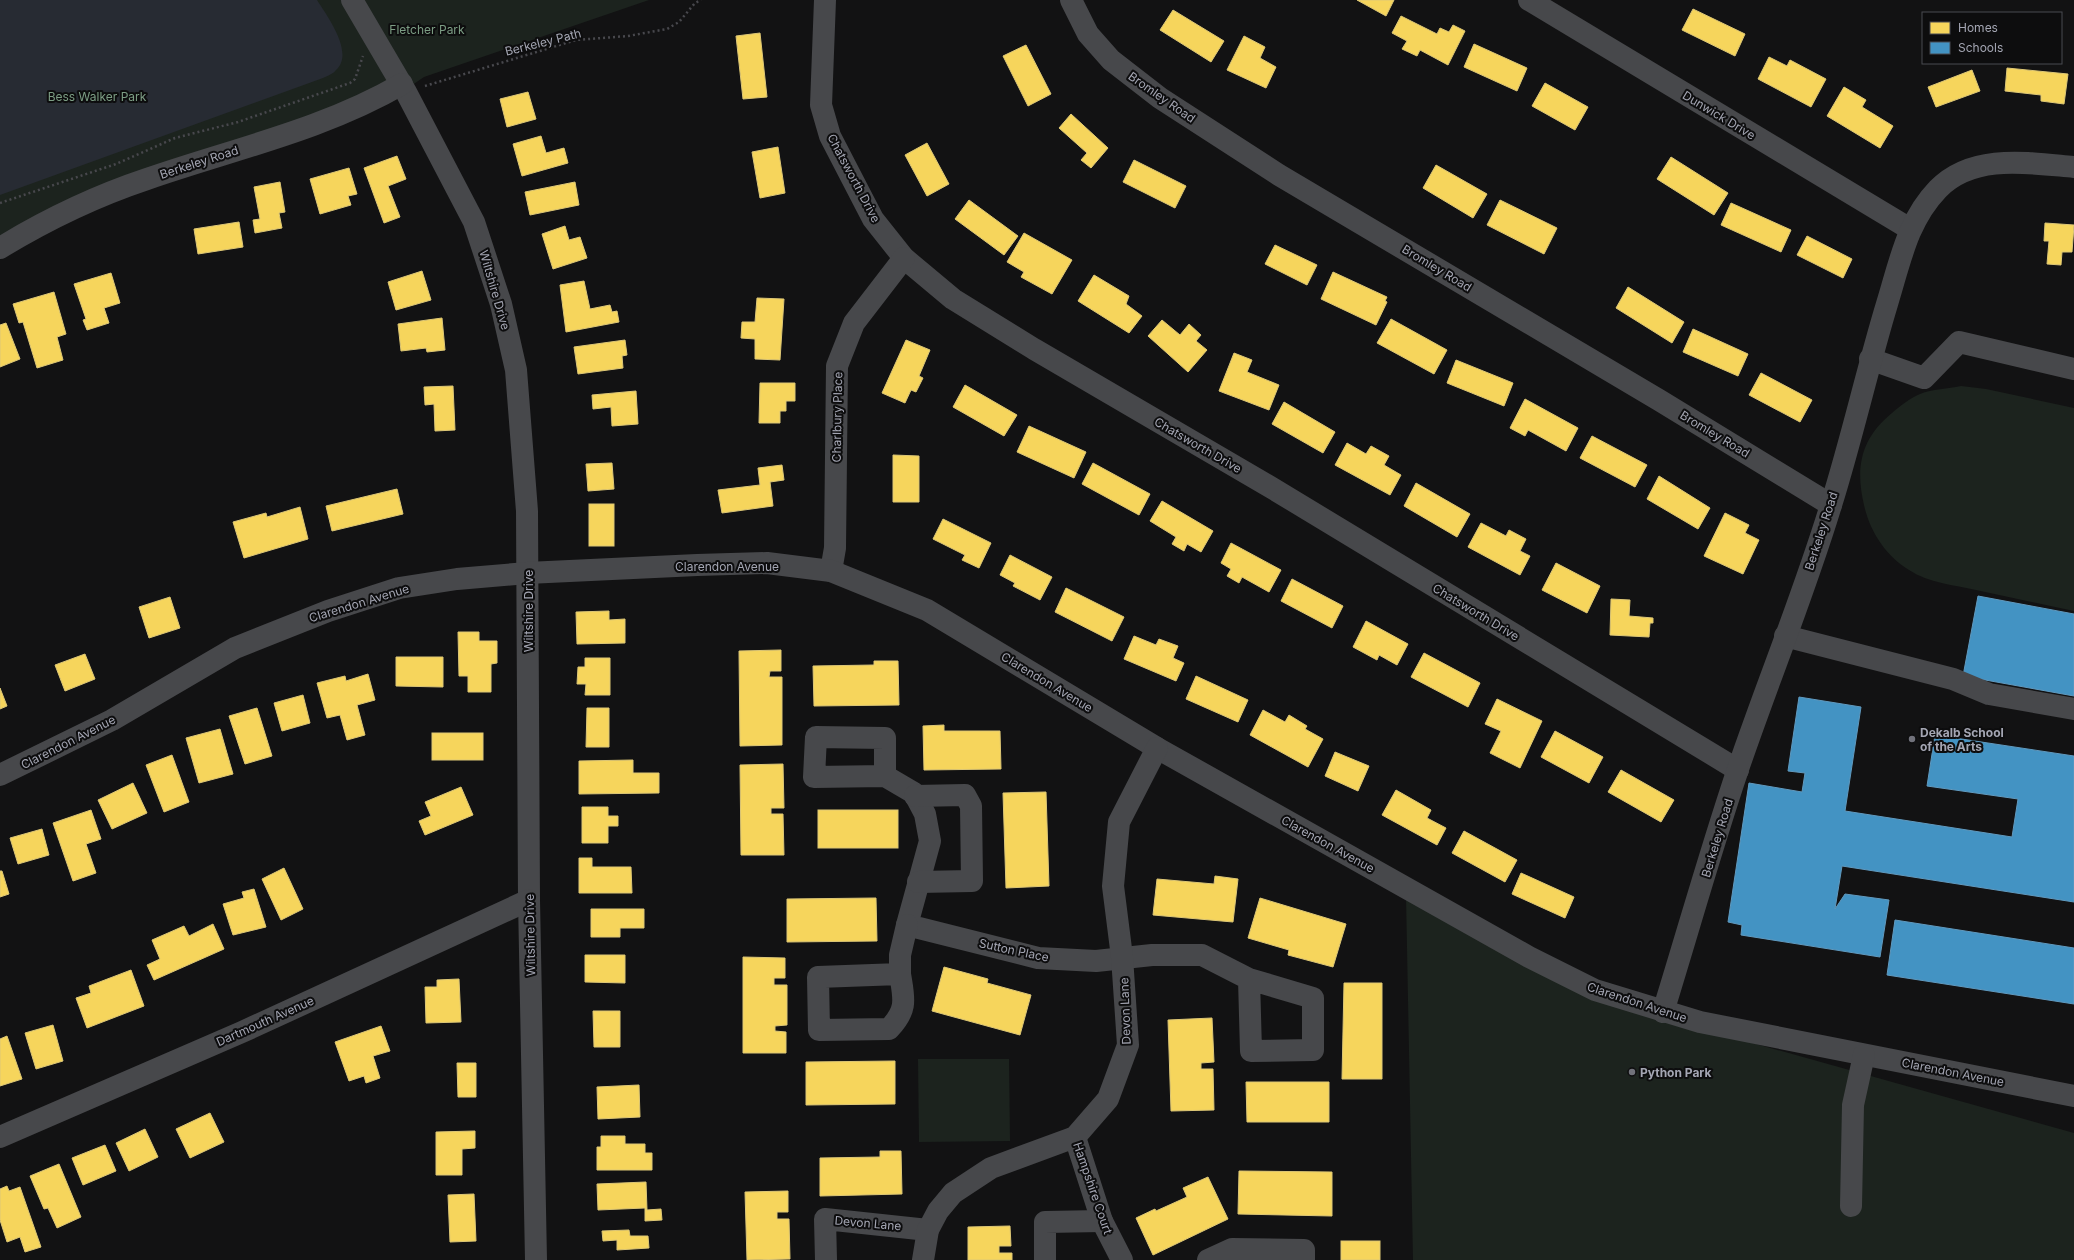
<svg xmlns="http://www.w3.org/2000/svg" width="2074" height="1260" viewBox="0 0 2074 1260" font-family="Inter,sans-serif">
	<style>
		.green { fill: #1c231e }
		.water { fill: #272b33 }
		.homes { fill: #f6d55c; stroke: #ddc776 }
		.schools { fill: #4393c3; stroke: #6099be }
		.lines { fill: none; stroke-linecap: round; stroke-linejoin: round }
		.path { stroke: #48484d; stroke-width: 2.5; stroke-dasharray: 2 3; stroke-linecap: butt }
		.minor { stroke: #47484b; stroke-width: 22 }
		.poi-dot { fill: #71727b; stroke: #0d0d0e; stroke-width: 1.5 }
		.labels { text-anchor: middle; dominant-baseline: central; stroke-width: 4; stroke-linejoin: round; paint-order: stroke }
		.park-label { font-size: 12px; fill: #7c9d84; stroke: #0d0d0e }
		.street-label { font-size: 12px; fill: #a4a6b3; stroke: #0d0d0e }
		.poi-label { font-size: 12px; font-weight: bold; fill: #a4a6b3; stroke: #0d0d0e; text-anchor: start }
	</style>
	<rect width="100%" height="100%" fill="#121213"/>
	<g class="green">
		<path d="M0 0H649L424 77 405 90 99 197 0 253Z"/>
		<path d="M1961 386 1986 389 2074 408V611C2041 604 2009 597 1976 590 1954 585 1929 583 1909 570 1886 556 1870 532 1864 505 1855 467 1861 438 1892 413 1900 406 1910 398 1920 394 1932 389 1948 389 1961 386Z"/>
		<path d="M1406 895 1635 1010 2074 1133V1260H1413Z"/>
		<path d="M918 1059H1009L1010 1141 919 1142Z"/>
	</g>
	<path class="water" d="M0 0H317C327 16 355 53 336 70 333 74 327 76 323 78L0 195Z"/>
	<g class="homes">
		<path d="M1357 0H1394L1386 16Z"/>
		<path d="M1693 9 1745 34 1735 56 1682 30Z"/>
		<path d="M1173 10 1224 41 1211 62 1160 30Z"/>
		<path d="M1401 16 1437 34 1440 28 1449 32 1453 25 1465 31 1448 65 1420 50 1417 56 1402 49 1407 41 1392 33Z"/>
		<path d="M760 33 767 97 743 99 736 36Z"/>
		<path d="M1244 36 1265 47 1260 58 1276 67 1266 88 1227 70Z"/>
		<path d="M1474 44 1527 68 1517 91 1464 67Z"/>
		<path d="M1026 45 1051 94 1028 106 1003 56Z"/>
		<path d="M1769 57 1787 66 1790 60 1826 79 1811 107 1758 79Z"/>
		<path d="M2007 68 2068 74 2064 104 2041 101V95L2005 91Z"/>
		<path d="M1972 70 1980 91 1936 107 1928 87Z"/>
		<path d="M1545 83 1588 107 1575 130 1532 106Z"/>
		<path d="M1844 87 1866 100 1862 107 1893 126 1880 148 1827 116Z"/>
		<path d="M528 92 536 119 507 127 500 99Z"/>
		<path d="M1071 114 1108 148 1091 168 1081 160 1087 153 1059 128Z"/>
		<path d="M541 136 546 153 564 148 568 163 522 176 513 144Z"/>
		<path d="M927 143 949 184 927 196 905 155Z"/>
		<path d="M778 147 785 193 760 198 752 152Z"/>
		<path d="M397 156 406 179 388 186 400 217 384 223 364 168Z"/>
		<path d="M1671 157 1728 193 1714 215 1657 179Z"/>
		<path d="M1134 160 1186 186 1175 208 1123 182Z"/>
		<path d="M1436 165 1487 194 1473 218 1423 188Z"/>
		<path d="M349 168 357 194 348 196 351 205 320 214 310 179Z"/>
		<path d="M280 182 285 212 279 213 282 228 255 233 253 220 260 219 254 187Z"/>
		<path d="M575 182 579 205 530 215 525 192Z"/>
		<path d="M969 200 1018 236 1004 255 955 219Z"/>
		<path d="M1500 200 1557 228 1544 254 1487 225Z"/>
		<path d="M1731 203 1791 230 1781 252 1721 225Z"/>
		<path d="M239 222 243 247 198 254 194 229Z"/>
		<path d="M2045 223 2074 225 2072 252H2062L2061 265 2047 264 2049 241H2044Z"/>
		<path d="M565 226 569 240 580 237 587 258 553 269 542 234Z"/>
		<path d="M1024 233 1072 260 1052 294 1021 277 1024 272 1007 262Z"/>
		<path d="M1807 236 1852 259 1843 278 1797 255Z"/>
		<path d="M1275 245 1317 265 1307 285 1265 264Z"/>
		<path d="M422 271 431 300 396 310 388 282Z"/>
		<path d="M1333 272 1387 297 1385 301 1387 302 1376 325 1321 299Z"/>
		<path d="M111 273 120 303 104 308 109 323 87 330 83 320 86 319 74 284Z"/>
		<path d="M1094 275 1129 296 1126 304 1142 316 1129 333 1078 301Z"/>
		<path d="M584 281 590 309 610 305 612 312 617 311 619 322 566 332 560 285Z"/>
		<path d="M1628 287 1684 322 1672 343 1616 308Z"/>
		<path d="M54 292 66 334 57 337 63 360 37 368 23 322 19 323 13 304Z"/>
		<path d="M757 298 784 299 780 360 755 359V339L741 338 742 322H755Z"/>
		<path d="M442 318 445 350 427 352 426 348 401 351 398 324Z"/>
		<path d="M1391 319 1447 350 1434 374 1377 343Z"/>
		<path d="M1162 320 1180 335 1189 324 1201 335 1196 341 1207 350 1188 372 1148 336Z"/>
		<path d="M6 323 20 359 0 367V325Z"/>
		<path d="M1693 329 1748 354 1738 376 1683 352Z"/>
		<path d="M625 340 627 355 622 356 623 368 578 374 574 347Z"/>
		<path d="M906 340 930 350 919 376 923 378 916 392 911 390 905 403 882 393Z"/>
		<path d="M1234 353 1252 360 1247 372 1279 385 1269 410 1219 391Z"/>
		<path d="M1456 360 1513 383 1504 406 1447 383Z"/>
		<path d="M1761 373 1812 400 1800 422 1749 395Z"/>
		<path d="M760 383H795V401H786V411H780V423H759Z"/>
		<path d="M965 385 1017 415 1004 436 953 407Z"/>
		<path d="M453 386 455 430 435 431 434 404 425 405 424 387Z"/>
		<path d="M636 391 638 424 612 426 611 407 593 409 592 395Z"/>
		<path d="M1525 399 1578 428 1566 451 1528 430 1525 436 1510 428Z"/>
		<path d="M1284 402 1335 432 1323 453 1272 424Z"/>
		<path d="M1029 426 1086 452 1074 478 1017 452Z"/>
		<path d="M1592 436 1647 465 1635 487 1580 458Z"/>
		<path d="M1347 443 1366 454 1371 446 1389 456 1384 465 1401 475 1390 495 1335 465Z"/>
		<path d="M893 455 919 456V502H893Z"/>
		<path d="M612 463 614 489 588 491 586 464Z"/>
		<path d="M1093 463 1150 494 1139 515 1082 484Z"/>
		<path d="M782 465 784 480 770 482 773 506 722 513 718 490 760 485 758 468Z"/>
		<path d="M1659 476 1710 508 1698 529 1647 499Z"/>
		<path d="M1416 483 1470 514 1457 537 1404 506Z"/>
		<path d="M397 489 403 514 332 531 326 506Z"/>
		<path d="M1162 501 1213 531 1201 552 1187 544 1184 551 1172 544 1176 537 1150 521Z"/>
		<rect x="589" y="504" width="25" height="42"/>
		<path d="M300 507 308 539 244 558 233 522 266 513 267 517Z"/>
		<path d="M1725 513 1749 525 1745 533 1759 540 1743 574 1704 556Z"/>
		<path d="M943 519 991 543 979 568 962 560 965 555 933 539Z"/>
		<path d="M1481 523 1506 536 1509 530 1526 539 1520 551 1530 556 1520 575 1468 547Z"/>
		<path d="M1231 543 1281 570 1269 592 1242 577 1239 583 1227 576 1231 569 1221 563Z"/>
		<path d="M1010 555 1052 577 1040 600 1013 586 1015 583 1000 575Z"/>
		<path d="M1556 563 1600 586 1587 613 1542 590Z"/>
		<path d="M1292 579 1343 606 1332 628 1281 601Z"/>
		<path d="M1066 588 1124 617 1112 641 1055 612Z"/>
		<path d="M170 597 180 628 149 638 139 607Z"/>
		<path d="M1611 599 1630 600 1629 616 1653 618V623H1650L1649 637 1610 635Z"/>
		<path d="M609 611V620L625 619V643L577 644 576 612Z"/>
		<path d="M1366 621 1408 644 1397 665 1379 655 1377 660 1353 647Z"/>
		<path d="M458 632H479V641H497V663L491 664V692H468V676H459Z"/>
		<path d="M1134 636 1156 645 1159 639 1178 646 1173 658 1184 663 1176 681 1124 659Z"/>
		<path d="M781 650V671H770L769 677H782V745L740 746 739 651Z"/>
		<path d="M1424 653 1480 683 1468 707 1411 677Z"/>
		<path d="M85 654 95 679 65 691 55 665Z"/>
		<path d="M396 657H443V687L396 686Z"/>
		<path d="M585 658H610V695H585L586 684H577L578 667H585Z"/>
		<path d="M874 661H898L899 705 814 706 813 666 874 665Z"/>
		<path d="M368 674 375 700 357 705 365 735 347 740 340 715 327 718 317 683 345 676 346 681Z"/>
		<path d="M1196 676 1248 700 1238 722 1186 699Z"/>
		<path d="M0 688 7 706 0 709Z"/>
		<path d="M303 695 310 723 282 731 274 703Z"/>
		<path d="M1497 699 1542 721 1520 768 1490 753 1501 731 1485 724Z"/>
		<path d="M257 708 272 756 245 764 229 716Z"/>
		<path d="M587 708H609V747H586Z"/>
		<path d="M1263 710 1285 722 1289 715 1307 726 1305 729 1323 739 1308 767 1250 735Z"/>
		<path d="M944 725V731H1000L1001 769 924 770 923 726Z"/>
		<path d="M220 729 233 774 199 783 186 738Z"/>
		<path d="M1555 731 1603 757 1589 783 1541 757Z"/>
		<rect x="432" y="733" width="51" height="27"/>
		<path d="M1335 752 1369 766 1358 791 1325 776Z"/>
		<path d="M172 755 189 802 164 812 146 765Z"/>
		<path d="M633 760V773H659V793L579 794V761Z"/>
		<path d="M783 764 784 808H771V814H783L784 855H741L740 765Z"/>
		<path d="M1621 770 1674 800 1661 822 1608 792Z"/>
		<path d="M133 783 147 813 112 829 98 800Z"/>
		<path d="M461 787 473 815 425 835 419 821 431 816 425 802Z"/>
		<path d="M1396 790 1431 810 1427 818 1446 828 1437 845 1382 815Z"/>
		<path d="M1046 792 1049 886 1006 888 1003 793Z"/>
		<path d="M582 807H608V816H618V826H608V843H582Z"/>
		<path d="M91 810 101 839 86 844 96 873 73 881 53 823Z"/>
		<rect x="818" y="810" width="80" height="38"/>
		<path d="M42 829 49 855 18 864 10 838Z"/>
		<path d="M1464 831 1517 860 1505 882 1452 853Z"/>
		<path d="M579 858H592V867H631L632 893H579Z"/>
		<path d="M284 868 303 909 281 920 262 879Z"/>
		<path d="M0 871H2L9 894 0 897Z"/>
		<path d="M1521 873 1574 897 1565 918 1512 894Z"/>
		<path d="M1215 876 1238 879 1233 922 1153 915 1157 879 1214 884Z"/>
		<path d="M254 889 266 927 233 935 223 904 244 898 242 892Z"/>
		<path d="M876 898 877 941 787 942V899Z"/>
		<path d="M1260 898 1346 924 1333 967 1288 955 1289 950 1248 938Z"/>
		<path d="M591 909H644V928H620V937H591Z"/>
		<path d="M213 924 224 949 154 980 147 965 160 959 152 940 184 926 189 936Z"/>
		<path d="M585 955H625V983L585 982Z"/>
		<path d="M743 957 785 958V978H774V985H787V1025L775 1026V1031L786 1032V1053H743Z"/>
		<path d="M944 967 988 979 987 983 1031 995 1020 1035 932 1011Z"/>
		<path d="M131 970 144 1006 87 1028 76 998 91 993 89 986Z"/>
		<path d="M459 979 461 1022 426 1023 425 987H437V980Z"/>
		<path d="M1344 983H1382V1079H1342Z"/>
		<path d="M593 1011H620V1047H594Z"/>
		<path d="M1212 1018 1214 1062 1201 1063V1069H1213L1214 1110 1171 1111 1168 1020Z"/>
		<path d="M53 1025 63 1061 36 1069 25 1033Z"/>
		<path d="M381 1026 390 1051 373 1056 380 1078 366 1083 364 1076 349 1081 335 1042Z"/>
		<path d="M7 1036 22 1079 0 1086V1039Z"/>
		<path d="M895 1061V1104L806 1105V1062Z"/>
		<path d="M457 1063H476V1097H458Z"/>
		<path d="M1246 1082H1329V1122H1247Z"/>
		<path d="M639 1085 640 1117 598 1119 597 1087Z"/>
		<path d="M210 1113 224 1142 190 1158 176 1129Z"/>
		<path d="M145 1129 158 1157 129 1171 116 1143Z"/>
		<path d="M475 1131V1148L462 1149V1175H436V1132Z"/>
		<path d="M601 1136H625V1144H645V1153H652V1170H597V1147H601Z"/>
		<path d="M105 1145 116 1171 83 1185 72 1158Z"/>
		<path d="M880 1151H901L902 1194 820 1196V1158L880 1157Z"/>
		<path d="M59 1164 81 1217 57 1228 48 1208 44 1209 30 1176Z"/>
		<path d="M1239 1171 1332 1172V1216L1238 1214Z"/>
		<path d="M1208 1177 1228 1219 1153 1255 1136 1218 1155 1209 1156 1211 1187 1197 1183 1188Z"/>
		<path d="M646 1182 647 1210 661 1209 662 1220 645 1221V1208L598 1210 597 1184Z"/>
		<path d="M7 1186 9 1191 20 1187 41 1247 25 1252 20 1237 7 1242 0 1220V1189Z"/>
		<path d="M788 1191V1212H777V1219H789L790 1259 747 1260 745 1192Z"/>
		<path d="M474 1194 476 1241 450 1242 448 1195Z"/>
		<path d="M1010 1226 1011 1246H999V1253H1012V1260H968V1227Z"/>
		<path d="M629 1230 630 1236H648L649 1248 617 1250V1240L603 1241 602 1231Z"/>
		<rect x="1341" y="1241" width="39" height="19"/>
	</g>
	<g class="schools">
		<path d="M1978 596 2074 614V696L1963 676Z"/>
		<path d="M1799 697 1861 707 1845 811 2012 837 2018 799 1927 786 1935 735 2074 756V902L1842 866 1835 909 1845 894 1889 900 1880 957 1741 935 1742 925 1728 922 1749 783 1802 792 1805 773 1788 771Z"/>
		<path d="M1895 920 2074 948V1004L1887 975Z"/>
	</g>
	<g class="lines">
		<g class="path">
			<path d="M425 86 576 40 628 36 667 29 679 22 695 3 701 0"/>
			<path d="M0 203 116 164 175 138 238 122 350 83 355 79 363 56"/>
		</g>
		<g class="minor">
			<path d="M352 0 406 92 474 222 501 304 516 370 527 511 529 900 536 1260"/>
			<path d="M825 0 821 105 830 136 873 219 904 258 953 299 1034 349 1272 488 1738 770"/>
			<path d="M1071 0 1088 34 1111 60 1160 98 1279 175 1659 400 1831 505"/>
			<path d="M1529 0 1910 229"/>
			<path d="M0 248C46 220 96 196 147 179 233 149 323 130 402 84"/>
			<path d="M1870 359 1924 378 1959 342 2074 369"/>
			<path d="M831 571 835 548 837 366 854 323 904 258"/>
			<path d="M1785 636 1953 679 1989 694 2074 709"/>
			<path d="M0 775 112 720 235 648 328 611 399 588 457 579 527 573 697 565 767 563 831 571 927 610 1157 748 1529 957 1595 990 1700 1022 2074 1096"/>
			<path d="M885 776 814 777 816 737 885 738V776L914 793 925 814 930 841 907 925 1038 958 1096 961 1152 955H1202L1249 979 1313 998V1050L1251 1051 1249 979"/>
			<path d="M915 796 965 795 971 806 972 881 918 882"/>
			<path d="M900 974C904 999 908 1009 889 1029L819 1030 818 977 900 974V955L907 925"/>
			<path d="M1663 1012C1688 931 1711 849 1738 769 1768 681 1804 594 1831 505 1852 438 1867 370 1887 304 1900 262 1907 221 1938 189 1973 153 2029 163 2074 167"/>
			<path d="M0 1137 242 1032 529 900"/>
			<path d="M1075 1137 1102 1221 1122 1260"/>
			<path d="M1851 1206 1853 1105 1864 1055"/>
			<path d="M826 1260 825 1219 928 1230"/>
			<path d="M923 1260 928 1230 938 1211 953 1193 991 1168 1075 1137 1108 1099 1128 1045 1122 957 1113 886 1119 822 1157 748"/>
			<path d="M1045 1260V1222L1102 1221"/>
			<path d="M1208 1260 1232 1249 1304 1250V1260"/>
		</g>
	</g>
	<g class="poi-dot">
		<circle cx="1912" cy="739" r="4"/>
		<circle cx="1632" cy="1072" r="4"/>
	</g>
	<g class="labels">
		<g class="park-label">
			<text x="427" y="29">Fletcher Park</text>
			<text x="97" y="96">Bess Walker Park</text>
		</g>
		<g class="street-label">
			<text transform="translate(543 42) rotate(-14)">Berkeley Path</text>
			<text transform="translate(1162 97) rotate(35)">Bromley Road</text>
			<text transform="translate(1719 115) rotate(31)">Dunwick Drive</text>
			<text transform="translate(199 162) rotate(-18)">Berkeley Road</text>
			<text transform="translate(854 178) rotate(62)">Chatsworth Drive</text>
			<text transform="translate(1437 268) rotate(31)">Bromley Road</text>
			<text transform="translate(495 290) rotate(74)">Wiltshire Drive</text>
			<text transform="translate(837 417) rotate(-89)">Charlbury Place</text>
			<text transform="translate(1715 434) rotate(31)">Bromley Road</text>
			<text transform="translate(1198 445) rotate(30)">Chatsworth Drive</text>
			<text transform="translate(1821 531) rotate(-72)">Berkeley Road</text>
			<text x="727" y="566">Clarendon Avenue</text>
			<text transform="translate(359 603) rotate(-17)">Clarendon Avenue</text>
			<text transform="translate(528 611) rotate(-90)">Wiltshire Drive</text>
			<text transform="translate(1476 612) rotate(31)">Chatsworth Drive</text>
			<text transform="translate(1047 682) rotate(31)">Clarendon Avenue</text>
			<text transform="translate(68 742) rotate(-27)">Clarendon Avenue</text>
			<text transform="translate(1717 838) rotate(-73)">Berkeley Road</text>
			<text transform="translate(1328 844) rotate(29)">Clarendon Avenue</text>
			<text transform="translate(530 935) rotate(-91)">Wiltshire Drive</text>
			<text transform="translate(1014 950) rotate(12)">Sutton Place</text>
			<text transform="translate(1637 1002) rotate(18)">Clarendon Avenue</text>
			<text transform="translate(1125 1011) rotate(-92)">Devon Lane</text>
			<text transform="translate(265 1021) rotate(-24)">Dartmouth Avenue</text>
			<text transform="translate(1953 1072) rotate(11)">Clarendon Avenue</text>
			<text transform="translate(1093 1188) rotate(71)">Hampshire Court</text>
			<text transform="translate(868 1223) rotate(5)">Devon Lane</text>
		</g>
		<g class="poi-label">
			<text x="1920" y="732">Dekalb School<tspan x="1920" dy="14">of the Arts</tspan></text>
			<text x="1640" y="1072">Python Park</text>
		</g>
	</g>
	<rect x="1922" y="12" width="140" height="52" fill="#0d0d0e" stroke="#494a50"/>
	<rect x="1930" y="22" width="20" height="12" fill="#f6d55c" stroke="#494a50"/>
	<text x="1958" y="32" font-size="12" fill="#a4a6b3">Homes</text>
	<rect x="1930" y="42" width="20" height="12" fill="#4393c3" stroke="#494a50"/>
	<text x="1958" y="52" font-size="12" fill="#a4a6b3">Schools</text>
</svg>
